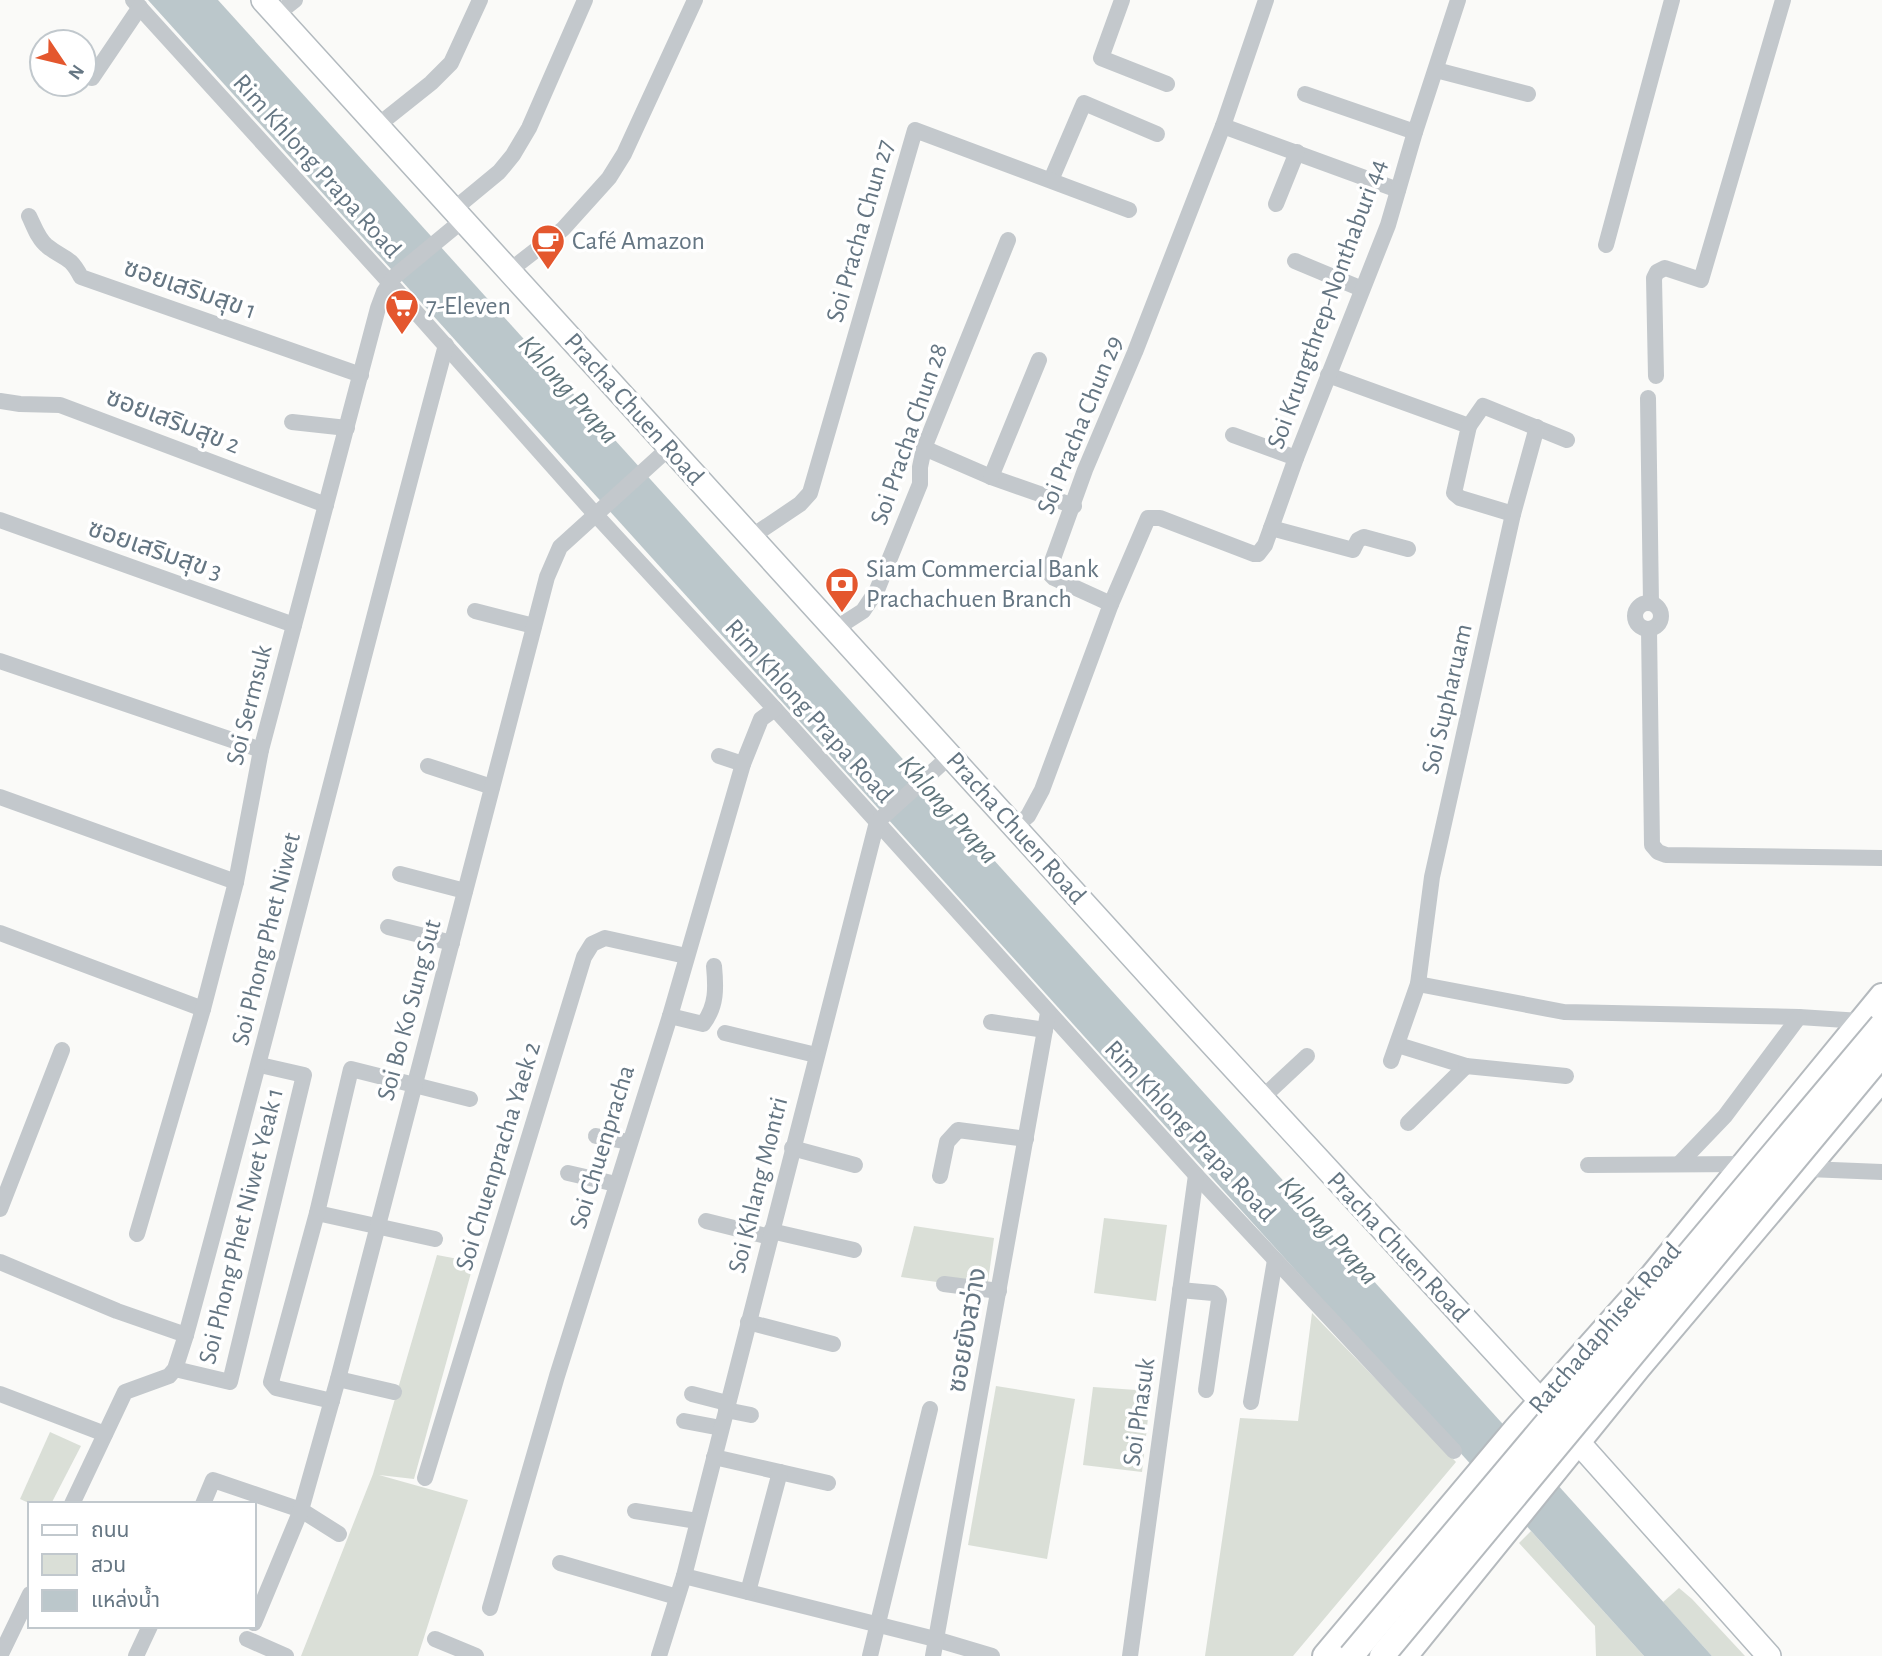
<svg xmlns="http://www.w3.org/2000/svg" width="1882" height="1656" viewBox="0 0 1882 1656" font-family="'Alegreya Sans','Noto Sans Thai',sans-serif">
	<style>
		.green { fill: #dadfd7 }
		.water { fill: #bbc7cb }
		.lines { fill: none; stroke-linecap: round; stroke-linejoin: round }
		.secondary-casing { stroke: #b3babf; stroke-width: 26 }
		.primary-casing { stroke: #b5babe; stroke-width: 28 }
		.minor { stroke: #c3c8cc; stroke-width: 16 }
		.secondary { stroke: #fff; stroke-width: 23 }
		.primary { stroke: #fff; stroke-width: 24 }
		.primary-bridge-casing { stroke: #b5babe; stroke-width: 28; stroke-linecap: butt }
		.primary-bridge { stroke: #fff; stroke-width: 24 }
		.labels { text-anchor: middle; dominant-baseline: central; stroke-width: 7; stroke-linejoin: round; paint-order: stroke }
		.street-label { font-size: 26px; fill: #657683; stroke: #fff }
		.poi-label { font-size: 26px; fill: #657683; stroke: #fff; text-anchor: start }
		.water-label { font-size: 28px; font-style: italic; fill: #60757c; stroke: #fff }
	</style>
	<rect width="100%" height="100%" fill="#fafaf8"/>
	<g class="green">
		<path d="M1104 1218 1167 1225 1156 1301 1094 1293Z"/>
		<path d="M914 1226 994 1238 987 1289 901 1277Z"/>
		<path d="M437 1255 474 1262 414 1479 379 1475 468 1500 418 1656H301L373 1474Z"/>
		<path d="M1312 1313 1456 1462 1293 1656H1205L1240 1418 1298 1421Z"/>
		<path d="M996 1386 1075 1399 1047 1559 968 1545Z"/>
		<path d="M1093 1387 1151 1391 1142 1472 1083 1465Z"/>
		<path d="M50 1432 81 1446 51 1504H31L20 1499Z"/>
		<path d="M1531 1531 1644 1656H1596L1595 1626 1519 1543Z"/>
		<path d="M1679 1588 1692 1599 1745 1656H1712L1663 1602Z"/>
	</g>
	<path class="water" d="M148 0H218L1712 1656H1644Z"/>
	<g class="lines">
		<g class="secondary-casing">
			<path id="secondary" d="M263 0 1190 1020 1561 1423 1769 1656"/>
		</g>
		<g class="primary-casing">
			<g id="primary">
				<path d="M1325 1656 1516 1429 1653 1275 1882 996"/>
				<path d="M1405 1656 1638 1368 1882 1079"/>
			</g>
		</g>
		<g class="minor">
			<path d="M133 0 390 283 595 514 775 709 1196 1175 1454 1451"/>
			<path d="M1122 0 1101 58 1167 84"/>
			<path d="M276 15 295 0"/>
			<path d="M1436 70 1528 94"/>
			<path d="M92 78 140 7"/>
			<path d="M1305 94 1415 132"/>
			<path d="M377 126 431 83 451 63 480 0"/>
			<path d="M1223 126 1398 190"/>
			<path d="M1051 180 1084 103 1157 134"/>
			<path d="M1276 204 1297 152"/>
			<path d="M453 210 499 172 513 155 529 128 585 0"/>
			<path d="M29 216C34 226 38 239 47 246 64 260 69 254 81 277L361 375"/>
			<path d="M1606 245 1672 0"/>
			<path d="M1295 261 1362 289"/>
			<path d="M509 271 563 229 609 178 624 154 695 0"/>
			<path d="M1328 375 1469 426 1454 493 1460 498 1513 514"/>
			<path d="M1656 376 1654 278 1657 272 1665 268 1701 280 1783 0"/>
			<path d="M1648 398 1651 603"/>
			<path d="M0 401 20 404 60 405 326 505"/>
			<path d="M292 422 347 428"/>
			<path d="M1469 426 1483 406 1567 440"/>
			<path d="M1233 435 1296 458"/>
			<path d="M924 448 991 477 1074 506"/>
			<path d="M991 477 1039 360"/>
			<path d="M0 520 294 625"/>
			<path d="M1271 528 1353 550 1358 540 1364 537 1408 549"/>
			<path d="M751 537 800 504 810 493 915 130 1129 210"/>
			<circle cx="1648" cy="616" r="13"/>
			<path d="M1111 604 1148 518H1160L1254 554H1258L1265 545 1296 458 1388 225 1415 132 1458 0"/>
			<path d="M475 611 534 626"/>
			<path d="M835 629 863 611 877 590 920 484V467L924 448 1008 240"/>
			<path d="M1649 629 1652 845 1658 852 1666 855 1882 858"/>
			<path d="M0 661 261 750"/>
			<path d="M719 756 743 764"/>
			<path d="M428 766 492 787"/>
			<path d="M0 797 236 882"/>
			<path d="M1015 827 1028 816 1042 790 1111 604 1054 578 1051 575 1050 567 1085 470 1135 352 1223 126 1266 0"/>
			<path d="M400 874 465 891"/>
			<path d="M388 927 452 943"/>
			<path d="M0 933 203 1009"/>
			<path d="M1418 984 1564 1012 1799 1017 1861 1021"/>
			<path d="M670 1016 703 1024C717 1006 716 987 714 966"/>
			<path d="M991 1022 1045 1030"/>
			<path d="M725 1033 816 1055"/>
			<path d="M1398 1045 1466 1066 1408 1123"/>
			<path d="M1391 1061 1418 984 1432 877 1513 514 1537 427"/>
			<path d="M1466 1066 1566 1076"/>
			<path d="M1262 1098 1307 1056"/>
			<path d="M596 1136 629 1142"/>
			<path d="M792 1148 855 1165"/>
			<path d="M1679 1164 1725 1116 1799 1017"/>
			<path d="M1588 1165 1745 1164"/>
			<path d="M1808 1169 1882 1172"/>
			<path d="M568 1173 616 1184"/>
			<path d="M940 1176 947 1142 958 1130 1026 1139"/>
			<path d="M0 1209 62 1050"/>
			<path d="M317 1213 435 1239"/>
			<path d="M706 1221 770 1237"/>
			<path d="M771 1231 854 1250"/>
			<path d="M137 1234 203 1009 236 882 261 750 378 308 384 292 394 277 463 220"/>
			<path d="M0 1262 117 1311 186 1335"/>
			<path d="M944 1284 999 1291"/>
			<path d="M1180 1290 1213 1293 1217 1296 1219 1300 1206 1390"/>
			<path d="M748 1322 833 1344"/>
			<path d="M175 1369 230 1382 304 1075 260 1065"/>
			<path d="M338 1379 394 1392"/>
			<path d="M0 1394 105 1434"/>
			<path d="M692 1394 727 1403"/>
			<path d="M332 1401 276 1388 271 1382 317 1213 351 1069 470 1099"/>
			<path d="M1251 1402 1275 1260"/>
			<path d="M726 1410 751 1415"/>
			<path d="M684 1421 721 1428"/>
			<path d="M714 1457 828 1483"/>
			<path d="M425 1478 584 957 592 944 605 938 686 956"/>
			<path d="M72 1504 125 1392 169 1376 175 1369 186 1335C276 1006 357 675 446 345"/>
			<path d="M203 1504 213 1480 301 1510 339 1534"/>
			<path d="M635 1511 697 1521"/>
			<path d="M560 1563 677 1597"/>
			<path d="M684 1576 935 1639 992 1656"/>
			<path d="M748 1592 780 1472"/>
			<path d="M490 1608 557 1376 670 1016 743 764 761 719 775 709"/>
			<path d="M254 1623 301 1510 338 1379 547 577 560 547 669 448"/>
			<path d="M247 1639 286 1656"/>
			<path d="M435 1639 476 1656"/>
			<path d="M0 1656 30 1594"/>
			<path d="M136 1656 150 1626"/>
			<path d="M659 1656 684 1576 877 822 950 756"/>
			<path d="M870 1656 930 1409"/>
			<path d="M933 1656 1048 1013"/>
			<path d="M1130 1656 1196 1175"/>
		</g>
		<use href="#secondary" class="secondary"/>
		<use href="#primary" class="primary"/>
		<g class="primary-bridge-casing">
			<g id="primary-bridge">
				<path d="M1351 1656 1882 1025"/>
				<path d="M1382 1656 1882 1054"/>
			</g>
		</g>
		<use href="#primary-bridge" class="primary-bridge"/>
	</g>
	<defs>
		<g id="cafe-pin" transform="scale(1.75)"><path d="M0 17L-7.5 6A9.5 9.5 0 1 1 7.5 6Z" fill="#e4572e" stroke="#fff"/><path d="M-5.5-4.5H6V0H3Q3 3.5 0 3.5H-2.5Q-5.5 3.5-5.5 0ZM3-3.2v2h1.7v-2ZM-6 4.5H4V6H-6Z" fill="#fff"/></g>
		<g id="supermarket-pin" transform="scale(1.75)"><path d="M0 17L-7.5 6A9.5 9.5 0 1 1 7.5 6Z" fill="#e4572e" stroke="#fff"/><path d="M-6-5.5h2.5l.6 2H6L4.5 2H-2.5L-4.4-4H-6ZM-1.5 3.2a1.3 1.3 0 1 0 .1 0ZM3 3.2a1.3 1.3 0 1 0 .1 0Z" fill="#fff"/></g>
		<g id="bank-pin" transform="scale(1.75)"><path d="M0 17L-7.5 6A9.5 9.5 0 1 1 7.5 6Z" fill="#e4572e" stroke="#fff"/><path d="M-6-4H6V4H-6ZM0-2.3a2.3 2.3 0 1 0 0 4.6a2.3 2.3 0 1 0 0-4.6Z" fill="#fff"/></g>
	</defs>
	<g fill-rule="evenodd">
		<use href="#cafe-pin" x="548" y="241"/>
		<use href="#supermarket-pin" x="402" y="306"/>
		<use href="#bank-pin" x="842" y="584"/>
	</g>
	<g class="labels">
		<g class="street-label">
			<text transform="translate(317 166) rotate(48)">Rim Khlong Prapa Road</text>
			<text transform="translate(860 231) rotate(-74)">Soi Pracha Chun 27</text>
			<text transform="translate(190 289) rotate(19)">ซอยเสริมสุข 1</text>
			<text transform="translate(1327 304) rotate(-70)">Soi Krungthrep-Nonthaburi 44</text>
			<text transform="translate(634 409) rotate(48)">Pracha Chuen Road</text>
			<text transform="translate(173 421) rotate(21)">ซอยเสริมสุข 2</text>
			<text transform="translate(1080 425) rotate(-68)">Soi Pracha Chun 29</text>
			<text transform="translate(909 434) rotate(-71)">Soi Pracha Chun 28</text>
			<text transform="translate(155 550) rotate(19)">ซอยเสริมสุข 3</text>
			<text transform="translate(1447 699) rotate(-77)">Soi Supharuam</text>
			<text transform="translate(249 705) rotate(-76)">Soi Sermsuk</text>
			<text transform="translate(809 711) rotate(48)">Rim Khlong Prapa Road</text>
			<text transform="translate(1016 828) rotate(48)">Pracha Chuen Road</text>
			<text transform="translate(266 939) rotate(-76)">Soi Phong Phet Niwet</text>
			<text transform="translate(409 1010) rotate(-75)">Soi Bo Ko Sung Sut</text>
			<text transform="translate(1190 1131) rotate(47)">Rim Khlong Prapa Road</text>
			<text transform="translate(602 1147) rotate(-73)">Soi Chuenpracha</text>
			<text transform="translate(498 1156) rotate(-73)">Soi Chuenpracha Yaek 2</text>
			<text transform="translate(758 1185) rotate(-76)">Soi Khlang Montri</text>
			<text transform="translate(241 1226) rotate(-76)">Soi Phong Phet Niwet Yeak 1</text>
			<text transform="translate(1398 1247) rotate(47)">Pracha Chuen Road</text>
			<text transform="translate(1605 1328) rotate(-49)">Ratchadaphisek Road</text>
			<text transform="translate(967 1330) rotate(-80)">ซอยยังสว่าง</text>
			<text transform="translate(1139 1412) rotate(-82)">Soi Phasuk</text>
		</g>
		<g class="poi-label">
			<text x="572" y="241">Café Amazon</text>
			<text x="426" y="306">7-Eleven</text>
			<text x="866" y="569">Siam Commercial Bank<tspan x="866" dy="30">Prachachuen Branch</tspan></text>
		</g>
		<g class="water-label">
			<text transform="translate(568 390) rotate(48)">Khlong Prapa</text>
			<text transform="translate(948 810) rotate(48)">Khlong Prapa</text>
			<text transform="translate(1328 1231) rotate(48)">Khlong Prapa</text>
		</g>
	</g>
	<rect x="28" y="1502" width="228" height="126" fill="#ffffff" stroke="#c1c8cd" stroke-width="2"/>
	<rect x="42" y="1525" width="35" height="10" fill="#ffffff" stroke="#c1c8cd" stroke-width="2"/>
	<text x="91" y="1537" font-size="21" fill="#657683">ถนน</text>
	<rect x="42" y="1554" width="35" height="21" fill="#dadfd7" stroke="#c1c8cd" stroke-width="2"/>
	<text x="91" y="1572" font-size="21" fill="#657683">สวน</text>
	<rect x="42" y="1590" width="35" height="21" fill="#bbc7cb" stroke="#c1c8cd" stroke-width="2"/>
	<text x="91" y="1607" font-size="21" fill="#657683">แหล่งน้ำ</text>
	<g transform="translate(63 63) rotate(125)"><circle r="33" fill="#ffffff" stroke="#c1c8cd" stroke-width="2"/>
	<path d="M0-5L12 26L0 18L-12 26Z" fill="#e4572e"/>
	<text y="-10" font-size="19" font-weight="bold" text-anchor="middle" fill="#657683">N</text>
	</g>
</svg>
